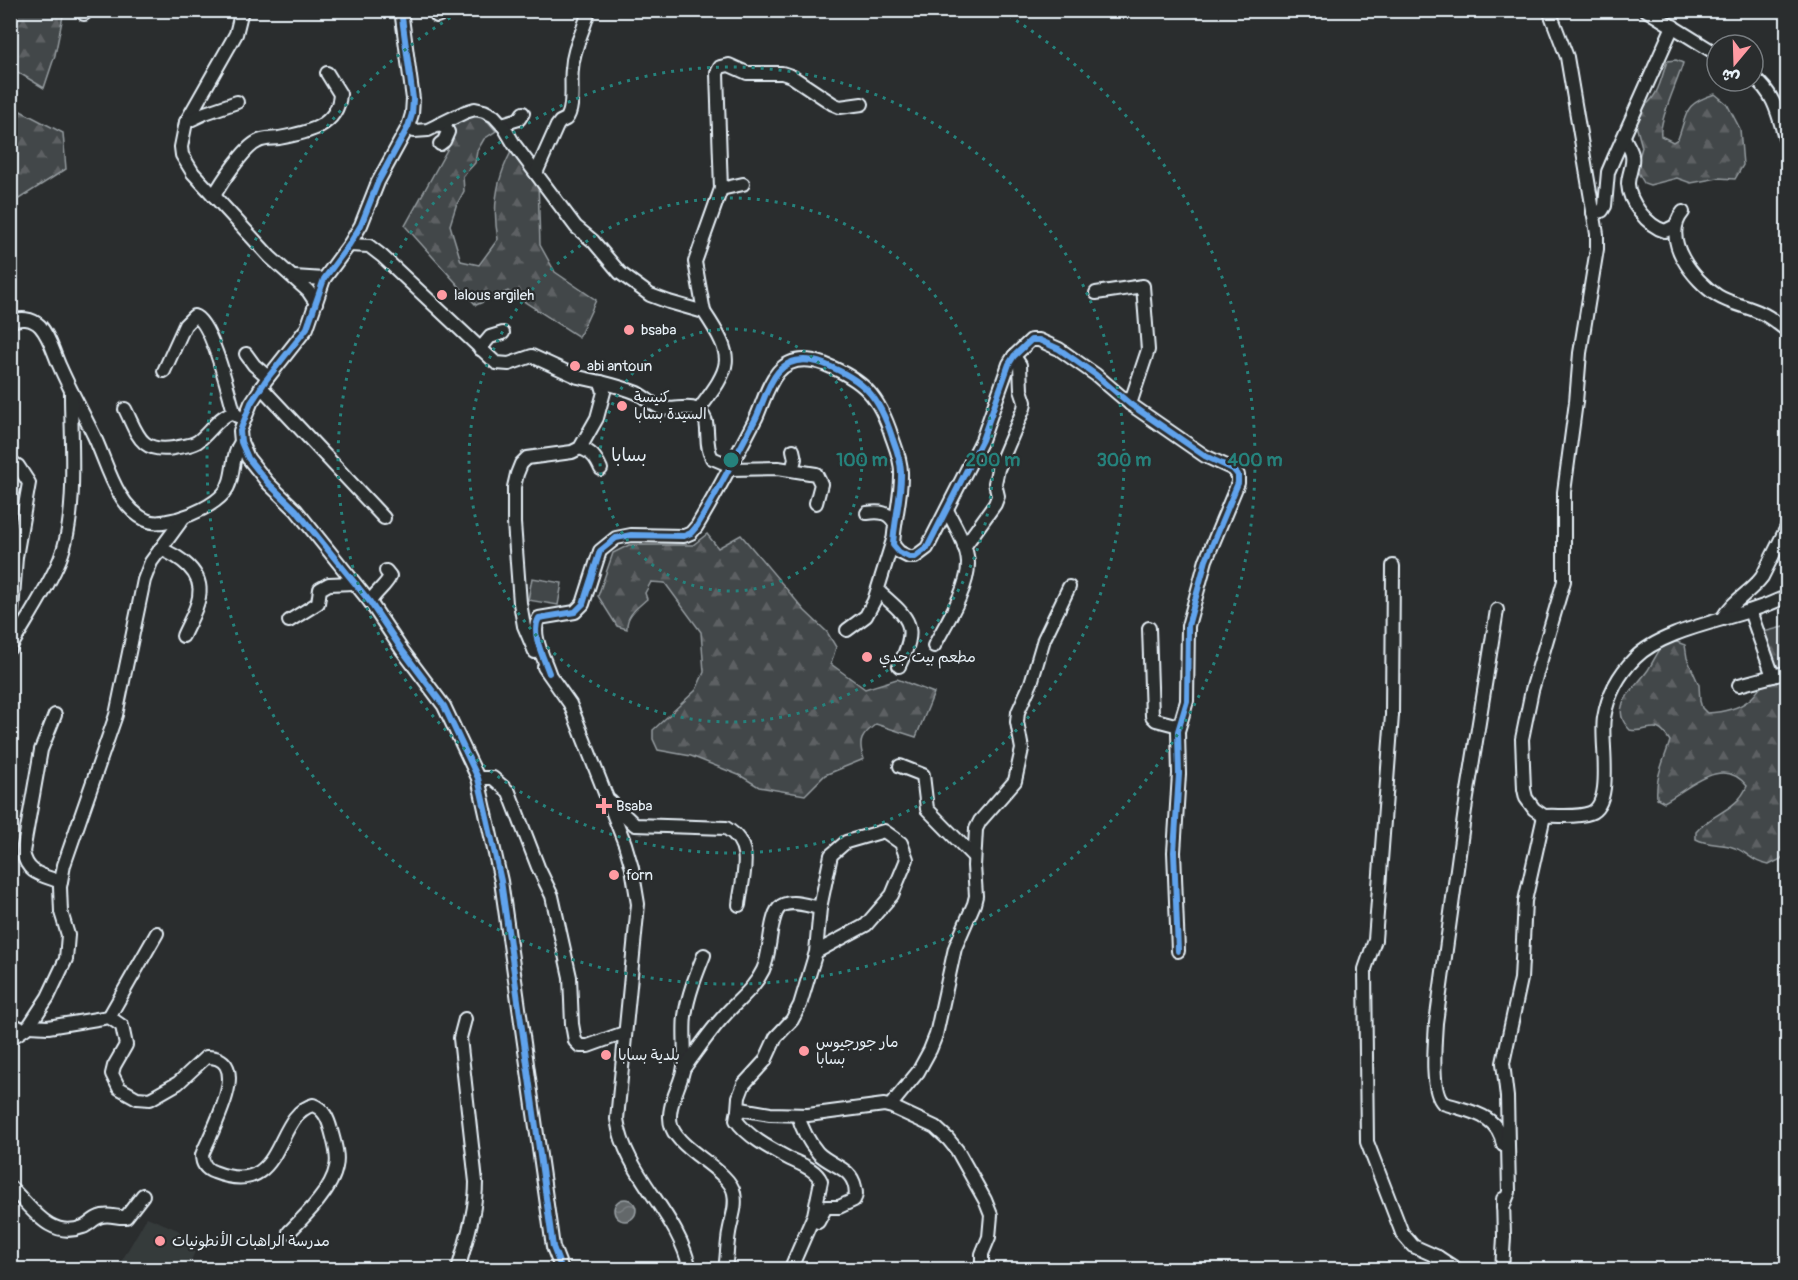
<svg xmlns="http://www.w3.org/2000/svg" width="1798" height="1280" viewBox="0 0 1798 1280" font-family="Pangolin,'Playpen Sans Arabic',sans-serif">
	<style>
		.built { fill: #363a3b }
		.forest { fill: url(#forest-firs); stroke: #959ca0; stroke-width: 1.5 }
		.garden { fill: #424648; stroke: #959ca0; stroke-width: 1.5 }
		.water { fill: url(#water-waves); stroke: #989fa3; stroke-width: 1.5 }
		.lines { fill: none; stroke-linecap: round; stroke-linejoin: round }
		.minor-casing { stroke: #e8f1f8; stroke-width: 16 }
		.minor { stroke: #2a2d2e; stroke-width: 12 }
		.cycleway-casing { stroke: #2a2d2e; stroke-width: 10 }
		.cycleway { stroke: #60a3ed; stroke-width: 6 }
		.ring { fill: none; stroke: #25827c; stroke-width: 3; stroke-dasharray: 3 6 }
		.poi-dot { fill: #ff9aa2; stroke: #2a2d2e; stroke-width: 2 }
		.labels { text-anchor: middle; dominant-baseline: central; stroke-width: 4.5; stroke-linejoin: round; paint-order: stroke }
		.poi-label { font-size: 15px; fill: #e8f1f8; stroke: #2a2d2e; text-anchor: start }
		.quarter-label { font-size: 18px; fill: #e8f1f8; stroke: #2a2d2e }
		.centre { fill: #25827c; stroke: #2a2d2e; stroke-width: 3 }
		.ring-label { font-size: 18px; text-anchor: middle; font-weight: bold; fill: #25827c; stroke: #2a2d2e; stroke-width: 4.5; stroke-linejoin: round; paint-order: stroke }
	</style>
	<defs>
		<pattern id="forest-firs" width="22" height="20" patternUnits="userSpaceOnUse" patternTransform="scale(1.5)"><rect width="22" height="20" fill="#424648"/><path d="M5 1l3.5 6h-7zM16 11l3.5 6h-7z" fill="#5d6163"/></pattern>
		<pattern id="water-waves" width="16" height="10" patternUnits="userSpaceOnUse" patternTransform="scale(1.5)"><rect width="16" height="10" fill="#63686b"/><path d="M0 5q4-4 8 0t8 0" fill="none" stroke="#797e81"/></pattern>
	</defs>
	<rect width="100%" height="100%" fill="#2a2d2e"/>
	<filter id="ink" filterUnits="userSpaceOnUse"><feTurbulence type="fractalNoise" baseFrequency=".0167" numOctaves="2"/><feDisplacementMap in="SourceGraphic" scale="12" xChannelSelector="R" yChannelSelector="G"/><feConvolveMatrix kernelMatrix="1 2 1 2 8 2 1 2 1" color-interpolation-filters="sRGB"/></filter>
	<g filter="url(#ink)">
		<path class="built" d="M147 1217 178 1230 195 1251 188 1269H117Z"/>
		<g class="forest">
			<path d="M11 10 64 11 55 55 44 88 11 68Z"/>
			<path d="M1676 60 1683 63C1678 81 1658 123 1661 136L1673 142 1678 139C1688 112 1683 104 1715 94L1727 104 1740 129 1743 165 1735 179 1718 178 1691 183 1677 178 1650 185 1644 183 1636 169 1642 147 1635 121 1639 109C1658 101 1661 79 1667 61Z"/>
			<path d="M11 106 63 133 66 169 11 204Z"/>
			<path d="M476 115 485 118 496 131 484 139 477 151 475 163 463 176 464 191 456 206 450 225 461 261 479 265 498 239C492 208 496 180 511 152L538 180 540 245 555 272 596 300 579 337 508 291 476 305 405 226 448 148 454 124 457 120Z"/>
			<path d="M707 534 718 548 741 535 805 611 827 632 836 647 831 664 865 689 897 679 934 693 916 737 876 724C862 735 857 741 864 759L825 775 805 795 759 787 741 776 691 756 658 750 653 739V730L696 690 704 672 701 632 665 583 651 582 645 593 647 599C637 608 626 615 627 629L617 626 598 596 613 553 629 545H693Z"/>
			<path d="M1787 626 1788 850 1781 859 1769 865C1755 862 1754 859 1743 852 1730 842 1710 847 1696 839V832C1711 813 1737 811 1747 786 1722 754 1689 789 1664 802L1657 798C1655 777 1664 761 1670 741 1655 717 1649 734 1630 730 1607 707 1635 689 1648 670 1655 659 1659 647 1669 639L1685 645 1687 658 1699 685 1700 701 1702 708 1707 713C1746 711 1757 697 1775 664 1772 653 1762 643 1763 632Z"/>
		</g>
		<path class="garden" d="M532 578 562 583 558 605 528 600Z"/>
		<circle class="water" cx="625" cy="1210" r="11"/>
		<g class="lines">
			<g class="minor-casing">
				<g id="minor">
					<path d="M242 10 236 34 186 122 181 147 182 155 193 173 270 257 308 291 316 303"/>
					<path d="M401 10 413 99 412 114 408 127 378 182 361 225 349 245 324 279 307 328 266 380 251 403 240 431 241 442 248 458 268 483 296 510 370 602 402 650 444 706 478 778 501 881 553 1247 562 1270"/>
					<path d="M1646 10 1717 54"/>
					<path d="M84 14 88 10"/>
					<path d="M437 16 451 10"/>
					<path d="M1753 77C1777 95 1779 120 1788 148"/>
					<path d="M186 122 205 113 237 102"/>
					<path d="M502 124 519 119 523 113"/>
					<path d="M438 125 445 127 448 132 444 141 440 144"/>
					<path d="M408 127 414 131 428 130 465 112 475 109 484 111 494 116 504 127 514 144 576 227 593 241 620 273 650 295 669 302 704 312C736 360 732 365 698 411"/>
					<path d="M1624 137C1626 143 1631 149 1632 155 1634 165 1628 174 1628 184 1629 202 1647 226 1665 231L1675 226"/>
					<path d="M536 173 557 126 560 122 566 119C575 109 570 83 572 69 573 47 584 31 589 10"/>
					<path d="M721 189 743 184"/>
					<path d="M214 196C221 183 244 148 257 142 263 138 272 139 279 138 306 133 338 127 340 94L327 73"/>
					<path d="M1683 212C1660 239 1694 281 1718 296 1731 304 1747 306 1761 313 1771 317 1779 325 1788 331"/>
					<path d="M1593 213 1602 211 1605 206 1608 172 1614 158 1673 26"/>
					<path d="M349 245 369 246 382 256 496 363 509 364 532 356 578 377 601 382 604 392 597 418 580 448 572 452 527 458 521 464 517 474 514 487V523L520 603 524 626 535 652"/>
					<path d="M294 277 324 279"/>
					<path d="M1096 293 1143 286 1148 350 1130 404"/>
					<path d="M704 312 695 262 721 189 717 73 720 67 729 65 747 73H782L791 76 833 104 840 107 862 104"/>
					<path d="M10 322C20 317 32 318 40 326 50 337 54 354 60 367 70 390 83 413 94 436 107 463 116 506 146 520 156 525 167 521 177 519 192 515 214 505 224 493 236 478 230 457 241 442"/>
					<path d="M480 349 490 337 503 333"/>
					<path d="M246 354 254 365 268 377"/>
					<path d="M164 371 185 325 194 316C211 320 229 394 234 412"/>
					<path d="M601 382C613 385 625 388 637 393 645 397 653 405 661 408 677 412 693 400 704 417 710 426 704 444 712 458L731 466"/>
					<path d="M261 387 384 518"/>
					<path d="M125 409C138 435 140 453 174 448 182 446 190 446 197 442 210 433 218 416 234 412L237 416"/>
					<path d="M580 448C592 452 596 458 601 469"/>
					<path d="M10 461 18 466 29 483 16 557 10 638"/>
					<path d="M730 469 778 468 816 474 821 484 816 503"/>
					<path d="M792 470 795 459 793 450"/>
					<path d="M867 513C880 511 889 512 895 524"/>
					<path d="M964 547 995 504 998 496 995 483 998 469 1024 408 1025 402 1021 390 1020 365 1014 356"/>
					<path d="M160 549C179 556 204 572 199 597 197 610 188 624 183 636"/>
					<path d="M1393 566 1392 715 1375 940 1365 969 1367 1142 1402 1233 1413 1246 1438 1257"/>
					<path d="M878 591C910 619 919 625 899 666"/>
					<path d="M370 602C375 592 386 586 390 576L386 571"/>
					<path d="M1497 610 1465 810 1436 1023C1435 1041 1430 1091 1443 1103 1469 1112 1498 1113 1503 1145"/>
					<path d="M1750 611 1773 676"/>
					<path d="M1722 619C1732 601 1750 593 1762 577L1788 525"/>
					<path d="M289 621 318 603 320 589 329 584 354 583"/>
					<path d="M1149 628 1152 716 1156 720 1179 726"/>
					<path d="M847 630 866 616 874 601 893 540"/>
					<path d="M934 646C945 625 969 588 968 563 967 545 955 526 947 510"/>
					<path d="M10 648C27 619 47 590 60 559 78 514 71 444 71 394"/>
					<path d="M544 667 570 704 625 844 632 868 638 904 617 1119C625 1176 679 1213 690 1270"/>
					<path d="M549 673C544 658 530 633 539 618L575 612 583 604 600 551 616 538 631 535 684 536 691 533 697 526C718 491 737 454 756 418 763 403 767 385 778 372 790 358 807 358 824 364 864 380 879 396 892 437 896 448 901 460 901 472 902 495 894 521 893 545L899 552 909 557H915L927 548 982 440 1009 364 1014 356 1031 340H1039L1059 349 1096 375 1130 404 1205 456 1233 469 1238 475V483L1206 560 1188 626 1187 701 1178 731 1179 774 1174 852 1178 951"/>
					<path d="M1739 685 1788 672"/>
					<path d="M55 715 41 750 23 852C27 874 42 875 61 882"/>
					<path d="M900 766 923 775 927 809 974 857"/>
					<path d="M478 778H493L509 792 538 867 552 896 570 977 572 1024 575 1041 580 1046H588L624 1033"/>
					<path d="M610 801 635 825 726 828C756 846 742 876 739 905"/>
					<path d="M1544 816C1558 815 1577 818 1590 813 1615 803 1600 740 1604 718 1608 694 1619 674 1635 658 1659 633 1716 622 1749 611 1762 607 1775 602 1788 596"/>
					<path d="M704 955C696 975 688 995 685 1016 683 1033 686 1050 684 1066 682 1085 664 1108 672 1128 681 1151 730 1171 734 1193 737 1208 731 1219 729 1233 727 1245 727 1257 725 1270"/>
					<path d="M109 1017 157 933"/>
					<path d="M10 1023 22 1029"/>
					<path d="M29 1026 48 1027 109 1017 122 1026 126 1045 114 1066 112 1074 119 1088 137 1098 150 1099 178 1083 206 1057C256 1056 210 1133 202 1155 202 1163 205 1169 214 1172 286 1200 273 1115 313 1105 324 1109 328 1119 331 1130 334 1141 339 1156 336 1167 332 1190 305 1216 289 1232"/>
					<path d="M10 1039 29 1026 48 997 66 959 68 935 61 912 60 887 64 865 116 715 144 580 151 562 184 517"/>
					<path d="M684 1068C697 1051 709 1032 724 1016 737 1001 754 989 763 970 771 954 769 919 779 908 788 898 808 906 820 908"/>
					<path d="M890 1106 918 1072 930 1050 936 1035 955 948 974 904 976 896 974 866 976 829 980 821 1015 781 1022 749 1017 722 1018 712 1031 683 1044 639 1069 587"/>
					<path d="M738 1110 739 1097 744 1084 765 1061 776 1037 792 1020 800 1005 816 952 820 908 831 855 846 842 884 831 901 843 907 859 892 895 866 925 816 952"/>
					<path d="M798 1115C802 1130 808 1141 818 1153 831 1166 851 1167 855 1187 856 1192 857 1195 854 1200L839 1207H826L818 1222"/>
					<path d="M10 1187C31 1206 49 1240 83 1227 89 1225 93 1219 99 1217 108 1213 117 1218 126 1217L143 1195"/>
					<path d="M1503 1207 1509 1192 1507 1097 1503 1063 1521 979 1525 901 1544 816 1534 809 1526 798 1524 789 1522 739 1532 690 1564 581V492L1576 402 1580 353 1597 249V234L1567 57 1549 10"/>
					<path d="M458 1270C466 1240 476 1213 476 1182L460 1038 465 1019"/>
					<path d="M790 1270 814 1215 821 1181C815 1168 799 1164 786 1157 769 1148 747 1136 736 1120L737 1114 741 1109 770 1114 808 1115 884 1105 892 1107 935 1127 948 1139 957 1150 985 1200 991 1215 989 1237 982 1254V1270"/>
					<path d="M1438 1270V1257L1458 1270"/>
					<path d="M1502 1270 1504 1237 1503 1199"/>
				</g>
			</g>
			<use href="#minor" class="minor"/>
			<g class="cycleway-casing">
				<g id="cycleway">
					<path d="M401 10 413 99 412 114 408 127 378 182 361 225 349 245 324 279 307 328 266 380 251 403 240 431 241 442 248 458 268 483 296 510 370 602 402 650 444 706 478 778 501 881 553 1247 562 1270"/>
					<path d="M549 673C544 658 530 633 539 618L575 612 583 604 600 551 616 538 631 535 684 536 691 533 697 526C718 491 737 454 756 418 763 403 767 385 778 372 790 358 807 358 824 364 864 380 879 396 892 437 896 448 901 460 901 472 902 495 894 521 893 545L899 552 909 557H915L927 548 982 440 1009 364 1014 356 1031 340H1039L1059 349 1096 375 1130 404 1205 456 1233 469 1238 475V483L1206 560 1188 626 1187 701 1178 731 1179 774 1174 852 1178 951"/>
				</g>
			</g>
			<use href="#cycleway" class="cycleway"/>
		</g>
	</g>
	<g class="ring">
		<circle cx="731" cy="460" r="131"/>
		<circle cx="731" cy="460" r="262"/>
		<circle cx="731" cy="460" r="393"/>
		<path d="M1001 11A524 524 0 1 1 461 11"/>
	</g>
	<g class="poi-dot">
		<circle cx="442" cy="295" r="6"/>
		<circle cx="629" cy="330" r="6"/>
		<circle cx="575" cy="366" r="6"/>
		<circle cx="622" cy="406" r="6"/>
		<circle cx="867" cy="657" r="6"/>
		<path d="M601 797h6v6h6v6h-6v6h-6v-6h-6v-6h6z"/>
		<circle cx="614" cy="875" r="6"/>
		<circle cx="804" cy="1051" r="6"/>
		<circle cx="606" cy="1055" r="6"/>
		<circle cx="160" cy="1241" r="6"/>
	</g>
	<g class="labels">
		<g class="poi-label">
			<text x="454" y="295">lalous argileh</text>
			<text x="641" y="330">bsaba</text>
			<text x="587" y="366">abi antoun</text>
			<text x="634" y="397">كنيسة<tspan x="634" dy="17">السيدة بسابا</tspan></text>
			<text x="879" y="657">مطعم بيت جدي</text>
			<text x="616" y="806">Bsaba</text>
			<text x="626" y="875">forn</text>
			<text x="816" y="1042">مار جورجيوس<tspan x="816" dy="17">بسابا</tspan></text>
			<text x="618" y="1055">بلدية بسابا</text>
			<text x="172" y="1241">مدرسة الراهبات الأنطونيات</text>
		</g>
		<g class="quarter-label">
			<text x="629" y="455">بسابا</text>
		</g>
	</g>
	<circle cx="731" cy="460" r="9" class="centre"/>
	<g class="ring-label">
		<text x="862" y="466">100 m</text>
		<text x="993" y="466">200 m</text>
		<text x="1124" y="466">300 m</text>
		<text x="1255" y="466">400 m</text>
	</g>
	<rect width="1798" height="1280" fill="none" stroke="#2a2d2e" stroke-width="36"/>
	<rect x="18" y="18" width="1762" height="1244" fill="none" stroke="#e8f1f8" stroke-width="2" filter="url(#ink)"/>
	<g transform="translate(1735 63) rotate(199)"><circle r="28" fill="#2a2d2e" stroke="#767b7f" stroke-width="1.5"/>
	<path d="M0-4.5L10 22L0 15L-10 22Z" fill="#ff9aa2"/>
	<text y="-9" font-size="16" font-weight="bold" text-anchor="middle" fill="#e8f1f8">ش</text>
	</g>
</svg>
